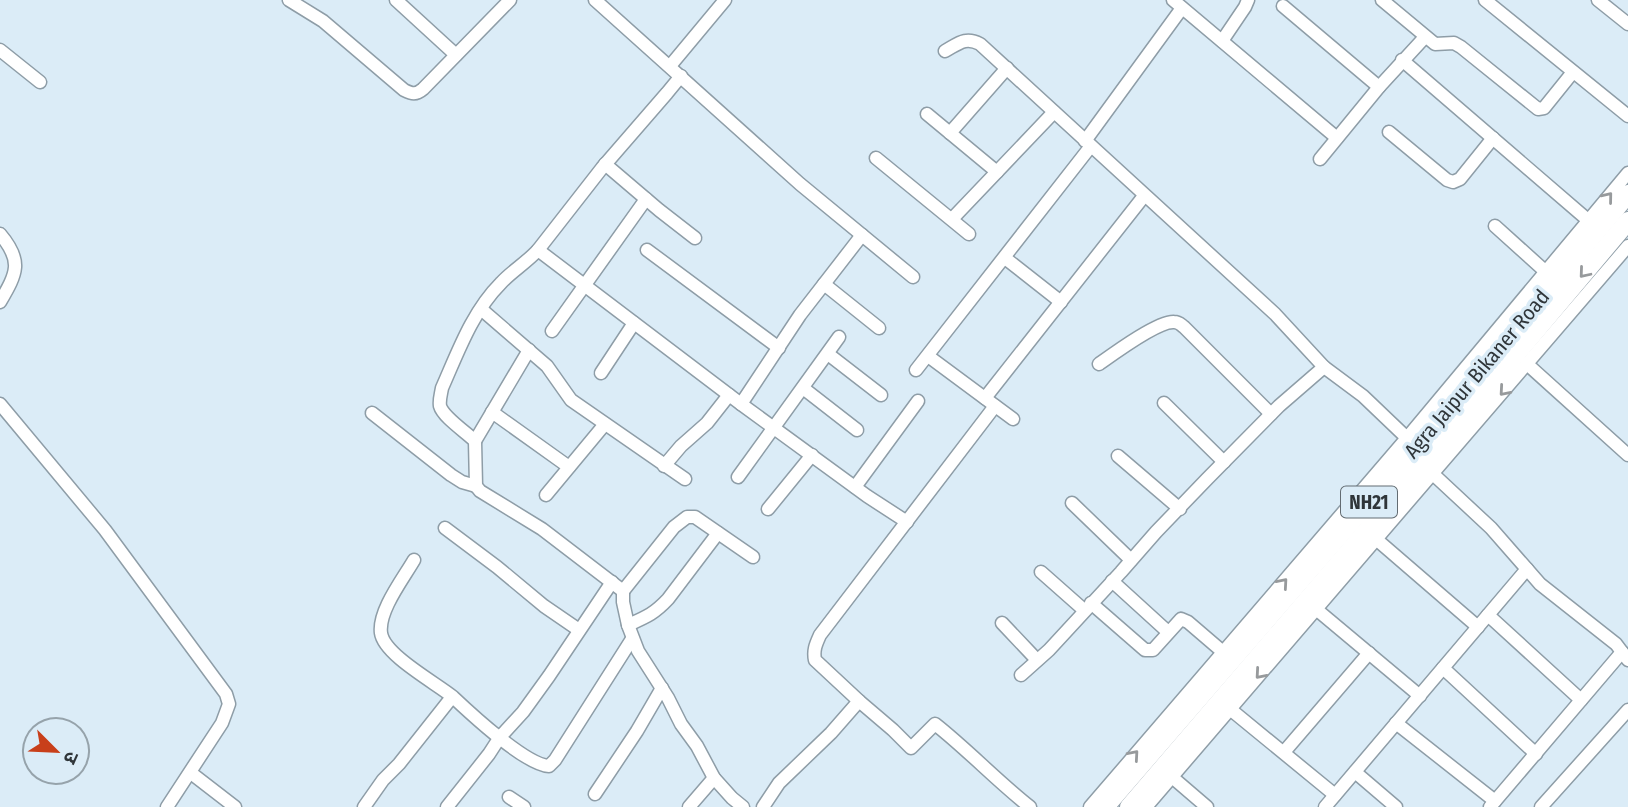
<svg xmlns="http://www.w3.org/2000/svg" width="1628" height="807" viewBox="0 0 1628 807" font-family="'Fira Sans Condensed','Noto Sans Devanagari',sans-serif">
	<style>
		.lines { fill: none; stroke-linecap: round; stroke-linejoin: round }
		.minor-casing { stroke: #8e9da7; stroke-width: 15 }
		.highway-casing { stroke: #8e9da7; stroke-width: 20 }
		.minor { stroke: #fff; stroke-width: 12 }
		.highway { stroke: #fff; stroke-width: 18 }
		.oneway { stroke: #979a9c }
		.labels { text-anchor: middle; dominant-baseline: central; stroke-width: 7; stroke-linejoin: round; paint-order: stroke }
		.shield { fill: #dbecf7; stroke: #636c72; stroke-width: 2 }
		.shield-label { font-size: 19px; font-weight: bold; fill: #2f3539 }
		.street-label { font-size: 21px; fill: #2f3539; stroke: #dbecf7 }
	</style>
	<rect width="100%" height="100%" fill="#dbecf7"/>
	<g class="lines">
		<g class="minor-casing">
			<g id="minor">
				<path d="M289 0 323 21 404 90C412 94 416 95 423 89L510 0"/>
				<path d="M396 0 456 55"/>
				<path d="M595 0 800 184 913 277"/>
				<path d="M1173 0 1337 138"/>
				<path d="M1382 0 1435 44 1454 43 1461 47 1538 109 1544 108 1573 72"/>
				<path d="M1485 0 1628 116"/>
				<path d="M1598 0 1628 24"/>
				<path d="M1283 6 1379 87"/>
				<path d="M1222 41 1245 7 1248 0"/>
				<path d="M0 50 40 82"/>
				<path d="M945 51C958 44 965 36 980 44L1275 314 1324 367 1363 396 1407 438"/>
				<path d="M1402 60 1589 221"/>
				<path d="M670 66 725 0"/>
				<path d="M681 76 667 93 602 168 538 250C526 263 512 271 501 283 472 312 458 352 442 388 441 394 439 400 440 406 443 417 466 432 475 441L476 486 480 491 542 529 623 591V602L628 625 638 651 668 698 681 724 697 746 714 778 732 798 743 807"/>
				<path d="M927 114 997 172"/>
				<path d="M1389 132 1447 180 1453 182 1460 179 1493 138"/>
				<path d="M950 133 1007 68"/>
				<path d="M1085 141 1182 8"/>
				<path d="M876 158 969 234"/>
				<path d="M1320 159 1379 87 1425 37"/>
				<path d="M605 164 659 210 695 238"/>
				<path d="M952 219 1054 112"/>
				<path d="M1495 226 1546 272"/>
				<path d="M0 234C23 261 17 273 0 302"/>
				<path d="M538 250 741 404 867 496 907 522"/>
				<path d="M647 250 779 348"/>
				<path d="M1005 258 1061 302"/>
				<path d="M824 284 879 328"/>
				<path d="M481 309 547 366 571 400 685 479"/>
				<path d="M552 331 646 199"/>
				<path d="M828 354 881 395"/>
				<path d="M928 356 1013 419"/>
				<path d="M1099 364C1113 354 1158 321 1174 322 1179 322 1180 324 1184 327L1271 414"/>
				<path d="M1527 364 1628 455"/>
				<path d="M916 370 1091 146"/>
				<path d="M601 373 634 323"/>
				<path d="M803 388 857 430"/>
				<path d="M985 398 1144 196"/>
				<path d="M1164 403 1224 462"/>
				<path d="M0 404 105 530 226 694 229 704 222 723 167 807"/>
				<path d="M741 404 800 315 862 235"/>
				<path d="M492 412 569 467"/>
				<path d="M372 413 451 475 462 482 476 486"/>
				<path d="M475 441 529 350"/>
				<path d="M1118 456 1180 509"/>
				<path d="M664 466 681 446 707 423 729 395"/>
				<path d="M1433 474 1491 528 1540 584 1616 644 1628 660"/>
				<path d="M738 477 839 337"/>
				<path d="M855 487 918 401"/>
				<path d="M546 495 605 424"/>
				<path d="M1072 503 1131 560"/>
				<path d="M768 509 812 455"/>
				<path d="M445 528 497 567 544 606 579 630"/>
				<path d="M1376 539 1478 627"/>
				<path d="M414 560C403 579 378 611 381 633 384 655 436 683 453 697 471 714 526 765 549 766L555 760 632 639"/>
				<path d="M1041 572 1084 610"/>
				<path d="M1112 581 1168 632"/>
				<path d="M623 591 674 527 687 517H695L753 557"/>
				<path d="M1091 603 1145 650H1153L1181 619 1188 622 1223 652"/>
				<path d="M1316 609 1420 696"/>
				<path d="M1488 615 1581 700"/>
				<path d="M1002 623 1037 660"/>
				<path d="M628 625C646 617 654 614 668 599L718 533"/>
				<path d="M1443 668 1536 754"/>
				<path d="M1021 675 1049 650 1121 572 1156 532 1207 479 1279 406 1324 367"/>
				<path d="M859 701 815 660C813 650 816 644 820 635L995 406"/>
				<path d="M1230 709 1335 795"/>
				<path d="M1396 723 1495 801"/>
				<path d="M1284 752 1369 653"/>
				<path d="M1355 772 1396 807"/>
				<path d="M191 773 235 807"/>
				<path d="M1172 777 1207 807"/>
				<path d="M595 794 637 731 662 688"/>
				<path d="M509 797 524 807"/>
				<path d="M364 807 383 780 399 764 452 697"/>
				<path d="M447 807 489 754 500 737 523 712 549 676 612 582"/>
				<path d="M689 807 714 778"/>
				<path d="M763 807 779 783 831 733 859 701 893 730 911 748 935 724C968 750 997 781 1030 807"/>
				<path d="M1090 807 1407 438 1628 173"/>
				<path d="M1146 807 1628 246"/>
				<path d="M1325 807 1527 569"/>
				<path d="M1490 807 1622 652"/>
				<path d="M1541 807 1628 710"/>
			</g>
		</g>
		<g class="highway-casing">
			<g id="highway">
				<path d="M1105 807 1416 447 1628 194"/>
				<path d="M1129 807 1423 465 1628 221"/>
			</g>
		</g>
		<use href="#minor" class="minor"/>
		<use href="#highway" class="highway"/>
	</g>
	<defs><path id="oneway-chevron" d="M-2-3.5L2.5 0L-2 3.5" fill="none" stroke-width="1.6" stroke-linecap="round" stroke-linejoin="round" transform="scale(1.75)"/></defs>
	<g class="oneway">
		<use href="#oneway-chevron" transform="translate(1608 197) rotate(-51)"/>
		<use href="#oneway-chevron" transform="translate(1584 273) rotate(130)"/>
		<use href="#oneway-chevron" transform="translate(1504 391) rotate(131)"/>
		<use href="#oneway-chevron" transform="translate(1283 583) rotate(-49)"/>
		<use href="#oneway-chevron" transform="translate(1260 674) rotate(131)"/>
		<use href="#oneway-chevron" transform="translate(1134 755) rotate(-49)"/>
	</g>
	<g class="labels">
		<rect class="shield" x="1341" y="486.5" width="56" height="31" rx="5"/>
		<g class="shield-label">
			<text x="1369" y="502">NH21</text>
		</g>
		<g class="street-label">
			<text transform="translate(1477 374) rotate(-50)">Agra Jaipur Bikaner Road</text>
		</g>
	</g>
	<g transform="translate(56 751) rotate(114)"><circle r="33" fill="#dbecf7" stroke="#96a3ab" stroke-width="2"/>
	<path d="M0-5L12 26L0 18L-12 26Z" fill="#c83f1a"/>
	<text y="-10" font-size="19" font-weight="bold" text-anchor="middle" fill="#2f3539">उ</text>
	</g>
</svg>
